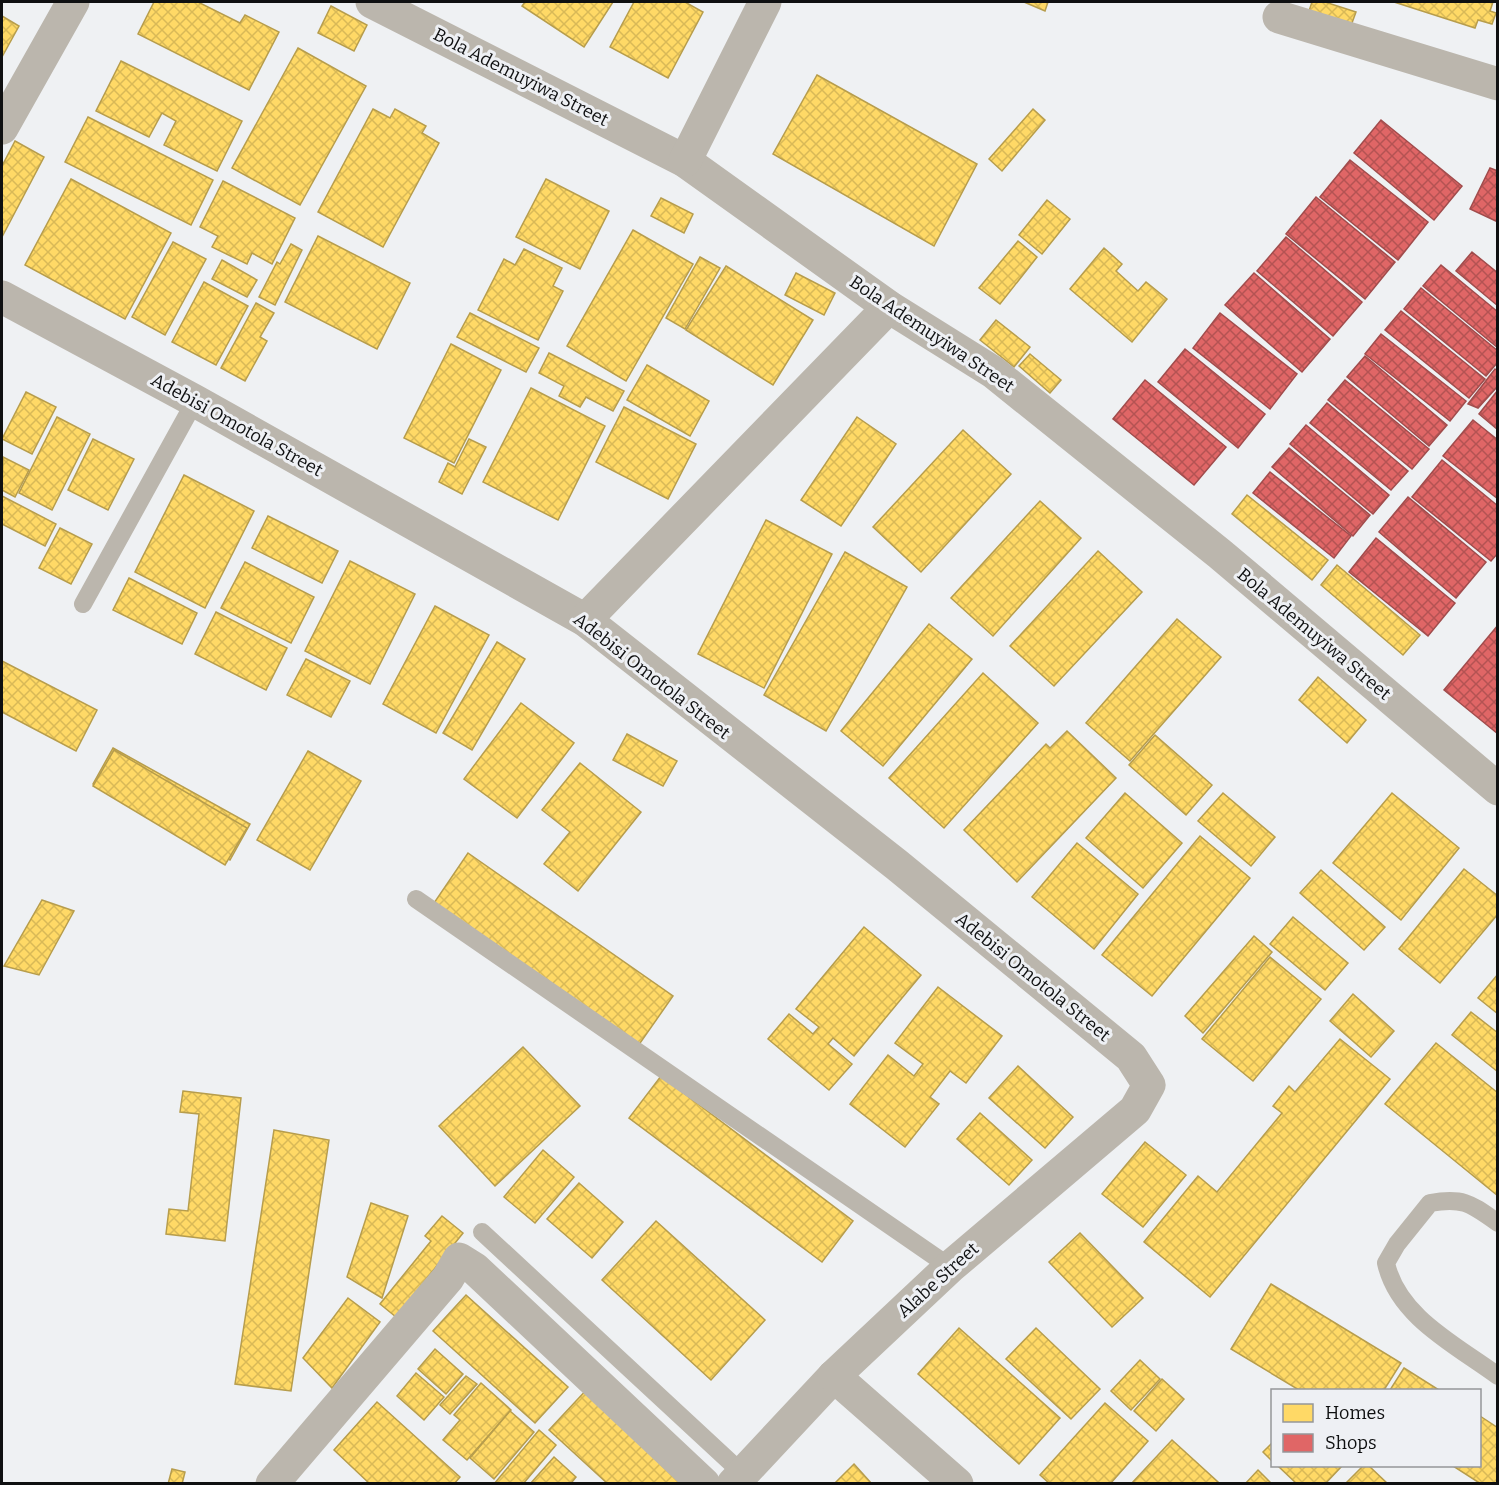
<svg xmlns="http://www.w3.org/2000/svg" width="1499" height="1485" viewBox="0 0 1499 1485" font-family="Bitter,serif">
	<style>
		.homes { fill: url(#homes-cross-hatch); stroke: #b79d4c; stroke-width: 1.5 }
		.shops { fill: url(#shops-cross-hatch); stroke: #a14c4c; stroke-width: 1.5 }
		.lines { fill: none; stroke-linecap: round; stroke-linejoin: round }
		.service { stroke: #bbb6ad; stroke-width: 18 }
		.minor { stroke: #bbb6ad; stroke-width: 33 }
		.labels { text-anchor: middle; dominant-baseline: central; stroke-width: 6; stroke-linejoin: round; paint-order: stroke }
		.street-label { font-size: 18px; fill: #0f1011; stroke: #eef0f4 }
	</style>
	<defs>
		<pattern id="homes-cross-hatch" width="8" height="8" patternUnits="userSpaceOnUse" patternTransform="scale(1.5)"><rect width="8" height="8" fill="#ffd966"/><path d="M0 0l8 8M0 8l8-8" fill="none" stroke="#d9b957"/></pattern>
		<pattern id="shops-cross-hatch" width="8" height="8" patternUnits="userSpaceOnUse" patternTransform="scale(1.5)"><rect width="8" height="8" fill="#e06666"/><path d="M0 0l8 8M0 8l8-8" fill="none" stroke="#b45353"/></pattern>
	</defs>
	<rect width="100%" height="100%" fill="#eff1f3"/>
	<g class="homes">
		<path d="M154 2H198L240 23 245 15 279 32 249 90 138 34Z"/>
		<path d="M525 2H613L584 47 522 6Z"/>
		<path d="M634 2H685L703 12 668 78 610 47Z"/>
		<path d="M1024 2H1048L1045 11Z"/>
		<path d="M1312 2H1325L1356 12 1349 31 1307 17Z"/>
		<path d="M1394 2H1493L1490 11 1496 13 1492 24 1478 20 1475 28Z"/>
		<path d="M331 6 367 25 354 51 318 33Z"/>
		<path d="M2 16 19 26 2 57Z"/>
		<path d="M298 48 366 86 300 205 232 168Z"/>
		<path d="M121 61 242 121 217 171 164 145 176 121 162 113 149 137 96 111Z"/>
		<path d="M817 75 977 164 934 246 773 154Z"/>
		<path d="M373 109 390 118 395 109 426 126 422 133 439 143 383 247 318 212Z"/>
		<path d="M1033 109 1045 120 1002 171 989 159Z"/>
		<path d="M88 117 213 180 191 225 65 162Z"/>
		<path d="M15 141 44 157 2 237V166Z"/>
		<path d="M71 179 171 233 125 319 25 265Z"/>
		<path d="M546 179 609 211 580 269 516 237Z"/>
		<path d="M223 181 295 218 272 264 252 253 247 264 212 247 218 236 200 227Z"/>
		<path d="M661 198 693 214 684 233 651 216Z"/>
		<path d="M1047 200 1070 219 1042 254 1019 235Z"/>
		<path d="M633 230 693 264 626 381 567 346Z"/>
		<path d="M318 236 410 283 377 349 285 302Z"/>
		<path d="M1018 241 1037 257 1000 304 979 288Z"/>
		<path d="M173 242 206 259 165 335 132 317Z"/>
		<path d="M291 244 302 250 275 305 259 297 277 262 280 264Z"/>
		<path d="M1104 248 1122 264 1116 271 1138 291 1146 282 1167 299 1132 342 1070 289Z"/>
		<path d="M524 249 562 268 553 286 563 291 538 340 478 310 504 259 515 265Z"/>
		<path d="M700 257 720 268 685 329 666 318Z"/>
		<path d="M222 260 257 280 247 297 212 279Z"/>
		<path d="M726 266 813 320 773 385 686 330Z"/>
		<path d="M796 273 835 293 824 315 785 295Z"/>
		<path d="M204 282 248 306 216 365 172 342Z"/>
		<path d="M256 303 274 313 260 337 267 341 245 381 221 368Z"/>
		<path d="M470 313 539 348 526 372 457 337Z"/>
		<path d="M996 320 1030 347 1014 367 980 340Z"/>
		<path d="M451 344 501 370 454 463 404 438Z"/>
		<path d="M549 353 624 391 613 411 586 397 580 407 559 396 564 386 539 373Z"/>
		<path d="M1030 354 1061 380 1050 393 1019 366Z"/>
		<path d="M647 365 709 401 690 436 627 400Z"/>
		<path d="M531 388 605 426 558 520 483 482Z"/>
		<path d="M26 392 56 407 32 454 2 439Z"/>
		<path d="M624 407 696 444 668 499 596 462Z"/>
		<path d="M57 417 90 434 52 510 19 493Z"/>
		<path d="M857 417 896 444 841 526 801 500Z"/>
		<path d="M963 430 1011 474 921 572 873 527Z"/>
		<path d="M93 439 134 459 108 510 68 490Z"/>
		<path d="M469 439 486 447 462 494 439 482 448 463 455 467Z"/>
		<path d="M3 457 29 470 15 497 2 490Z"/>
		<path d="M184 475 254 511 205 608 135 572Z"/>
		<path d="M1247 495 1328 560 1312 580 1232 514Z"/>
		<path d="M2 496 56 524 45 546 2 524Z"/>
		<path d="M1040 501 1081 538 993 636 951 598Z"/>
		<path d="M268 516 338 551 322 583 252 548Z"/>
		<path d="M766 520 832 554 764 688 698 654Z"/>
		<path d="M60 528 92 544 71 584 39 568Z"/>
		<path d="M1098 551 1142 592 1054 686 1010 646Z"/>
		<path d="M845 552 907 587 826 731 764 695Z"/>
		<path d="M350 561 415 594 370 684 305 651Z"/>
		<path d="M245 562 314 597 291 643 221 608Z"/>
		<path d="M1337 565 1420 635 1403 655 1321 585Z"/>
		<path d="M129 578 197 613 182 644 113 610Z"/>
		<path d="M435 606 489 635 436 733 383 704Z"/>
		<path d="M216 612 287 648 266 690 195 654Z"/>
		<path d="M1177 619 1221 657 1130 761 1086 723Z"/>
		<path d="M929 624 972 659 883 766 841 731Z"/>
		<path d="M497 642 525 659 472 750 443 733Z"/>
		<path d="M306 659 350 681 331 717 287 695Z"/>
		<path d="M2 661 97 710 76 751 2 712Z"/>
		<path d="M983 673 1038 723 944 828 889 778Z"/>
		<path d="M1318 677 1366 720 1347 743 1299 700Z"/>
		<path d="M521 703 574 743 517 818 464 779Z"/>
		<path d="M1067 731 1116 778 1017 882 964 830 1046 744 1050 748Z"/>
		<path d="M627 734 677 761 663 786 613 760Z"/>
		<path d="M1155 735 1212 785 1186 815 1129 765Z"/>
		<path d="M113 748 250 824 230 860 93 784Z"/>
		<path d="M114 750 247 828 225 865 93 786Z"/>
		<path d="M308 751 361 781 310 870 257 840Z"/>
		<path d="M580 763 641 812 578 891 544 864 570 832 542 810Z"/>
		<path d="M1125 793 1182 843 1143 888 1086 838Z"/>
		<path d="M1223 793 1275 837 1251 866 1198 821Z"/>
		<path d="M1392 793 1459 848 1401 920 1333 863Z"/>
		<path d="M1200 836 1250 878 1152 996 1102 955Z"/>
		<path d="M1077 843 1138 894 1094 949 1032 897Z"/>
		<path d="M468 853 673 996 638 1046 434 903Z"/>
		<path d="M1464 869 1498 896V914L1440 983 1399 949Z"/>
		<path d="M1321 870 1385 927 1364 950 1300 893Z"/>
		<path d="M42 900 74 911 39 975 4 966Z"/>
		<path d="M1293 917 1348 963 1325 990 1270 944Z"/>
		<path d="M864 927 921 975 854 1056 833 1038 828 1044 852 1064 829 1090 768 1039 789 1014 813 1034 819 1027 796 1009Z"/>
		<path d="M1254 936 1272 952 1203 1033 1185 1016Z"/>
		<path d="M1270 957 1321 999 1253 1081 1202 1039Z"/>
		<path d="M1498 974V1014L1478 998Z"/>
		<path d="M938 987 1002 1036 966 1083 950 1071 930 1097 939 1104 905 1147 850 1104 888 1055 914 1076 923 1064 895 1043Z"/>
		<path d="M1353 994 1394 1031 1371 1057 1330 1021Z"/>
		<path d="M1471 1012 1498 1033V1072L1452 1035Z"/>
		<path d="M1340 1039 1390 1079 1210 1297 1144 1242 1198 1176 1217 1192 1282 1113 1273 1106 1289 1086 1295 1092Z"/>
		<path d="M1436 1043 1498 1093V1196L1385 1104Z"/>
		<path d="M523 1047 580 1106 495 1186 439 1126Z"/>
		<path d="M1018 1066 1073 1117 1045 1148 989 1098Z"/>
		<path d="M661 1076 853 1221 822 1262 629 1118Z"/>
		<path d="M183 1091 241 1098 225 1241 166 1234 169 1209 188 1211 199 1114 180 1112Z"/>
		<path d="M980 1113 1032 1160 1009 1185 957 1139Z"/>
		<path d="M274 1130 329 1140 291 1391 235 1384Z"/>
		<path d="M1145 1142 1186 1175 1143 1227 1102 1194Z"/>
		<path d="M543 1150 574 1177 535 1223 504 1197Z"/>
		<path d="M579 1183 623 1222 592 1258 547 1219Z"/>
		<path d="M371 1203 408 1216 382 1298 347 1277Z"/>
		<path d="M442 1216 463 1233 396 1317 380 1304 431 1241 425 1236Z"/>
		<path d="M656 1221 765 1320 711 1380 602 1280Z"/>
		<path d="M1080 1233 1143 1298 1112 1327 1049 1262Z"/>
		<path d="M1271 1284 1401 1363 1384 1390H1299L1231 1349Z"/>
		<path d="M466 1295 568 1387 535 1423 433 1331Z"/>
		<path d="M348 1298 380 1322 332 1388 303 1358Z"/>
		<path d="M959 1328 1060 1418 1019 1464 918 1374Z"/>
		<path d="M1036 1328 1100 1389 1071 1419 1006 1359Z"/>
		<path d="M435 1349 463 1374 446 1394 418 1369Z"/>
		<path d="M1140 1360 1160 1379 1131 1410 1111 1391Z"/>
		<path d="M1404 1368 1439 1390H1390Z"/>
		<path d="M416 1373 444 1397 424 1420 397 1396Z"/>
		<path d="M466 1376 477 1384 450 1414 440 1405Z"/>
		<path d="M1162 1379 1184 1399 1156 1431 1134 1411Z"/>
		<path d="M481 1383 511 1410 467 1460 443 1440 460 1420 454 1415Z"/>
		<path d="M589 1387 682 1484H608L549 1430Z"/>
		<path d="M377 1402 460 1477 454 1484H370L334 1450Z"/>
		<path d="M1105 1403 1148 1441 1110 1484H1050L1040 1475Z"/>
		<path d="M510 1411 534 1432 494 1479 470 1458Z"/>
		<path d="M1480 1416 1498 1428V1484H1481L1453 1466H1480Z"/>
		<path d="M539 1430 556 1445 523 1484H494Z"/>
		<path d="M1172 1440 1218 1482 1217 1484H1131Z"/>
		<path d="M1272 1443V1461L1263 1452Z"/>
		<path d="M554 1457 576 1477 572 1482 574 1484H530Z"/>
		<path d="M854 1464 872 1484H834Z"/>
		<path d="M1278 1466H1342L1325 1484H1297Z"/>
		<path d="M1363 1466H1369L1388 1484H1345Z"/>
		<path d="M172 1469 185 1472 182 1484H168Z"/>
		<path d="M1258 1470 1272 1484H1245Z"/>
	</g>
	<g class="shops">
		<path d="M1381 120 1462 186 1434 220 1354 153Z"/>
		<path d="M1350 160 1428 222 1398 260 1320 197Z"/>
		<path d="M1490 168 1498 171V222L1470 209Z"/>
		<path d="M1316 197 1395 262 1365 299 1286 234Z"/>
		<path d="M1286 237 1362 302 1333 336 1257 271Z"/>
		<path d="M1472 252 1498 273V306L1456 271Z"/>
		<path d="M1441 265 1498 312V348L1423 286Z"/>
		<path d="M1254 273 1330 339 1302 372 1225 305Z"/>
		<path d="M1421 288 1498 351V362L1486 376 1404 309Z"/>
		<path d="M1401 311 1485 379 1469 398 1385 330Z"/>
		<path d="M1220 313 1297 374 1270 409 1193 348Z"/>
		<path d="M1381 334 1466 401 1450 421 1365 354Z"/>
		<path d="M1185 349 1265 414 1238 448 1158 382Z"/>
		<path d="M1365 356 1447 425 1429 446 1347 377Z"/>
		<path d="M1495 369 1498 371V386L1478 408 1468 404Z"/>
		<path d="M1145 380 1226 447 1194 485 1113 419Z"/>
		<path d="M1345 380 1429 449 1412 469 1328 400Z"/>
		<path d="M1498 390V430L1479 414Z"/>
		<path d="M1327 403 1408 471 1391 490 1310 423Z"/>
		<path d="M1473 420 1498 440V499L1443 456Z"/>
		<path d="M1306 425 1389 495 1373 514 1290 444Z"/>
		<path d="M1289 448 1370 515 1353 536 1272 467Z"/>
		<path d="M1442 460 1498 506V553L1491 561 1412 497Z"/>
		<path d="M1270 472 1351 536 1334 558 1253 493Z"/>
		<path d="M1408 497 1486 562 1456 598 1379 532Z"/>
		<path d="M1376 538 1455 603 1428 636 1349 572Z"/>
		<path d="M1498 625V734L1444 690Z"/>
	</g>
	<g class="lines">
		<g class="service">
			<path d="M83 604 195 401"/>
			<path d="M416 899 950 1267"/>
			<path d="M1498 1223C1471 1204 1464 1197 1430 1203L1397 1244 1386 1263C1398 1317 1456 1345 1498 1376"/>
			<path d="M482 1232 742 1473"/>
		</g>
		<g class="minor">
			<path d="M372 2 685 161 889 307 993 372 1220 554 1498 789"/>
			<path d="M1279 17 1498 84"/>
			<path d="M2 128 73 2"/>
			<path d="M685 161 765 2"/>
			<path d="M2 297 195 401 585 620 897 865 1131 1057 1149 1085 1135 1110 950 1267 834 1376 733 1484"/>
			<path d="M585 620 889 307"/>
			<path d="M834 1376 957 1484"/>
			<path d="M272 1484 448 1278 459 1259 475 1269 704 1484"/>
		</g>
	</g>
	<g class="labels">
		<g class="street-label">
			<text transform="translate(521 77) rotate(27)">Bola Ademuyiwa Street</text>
			<text transform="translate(932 334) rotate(34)">Bola Ademuyiwa Street</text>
			<text transform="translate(237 425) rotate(29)">Adebisi Omotola Street</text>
			<text transform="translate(1314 634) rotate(40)">Bola Ademuyiwa Street</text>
			<text transform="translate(652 676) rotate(38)">Adebisi Omotola Street</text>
			<text transform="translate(1033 977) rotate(39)">Adebisi Omotola Street</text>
			<text transform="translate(938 1280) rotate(-42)">Alabe Street</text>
		</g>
	</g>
	<rect width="1499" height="1485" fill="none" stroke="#0f1011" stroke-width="6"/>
	<rect x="1271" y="1389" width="210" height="78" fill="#eef0f4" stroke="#959699" stroke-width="1.5"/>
	<rect x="1283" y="1404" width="30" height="18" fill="#ffd966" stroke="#959699" stroke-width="1.5"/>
	<text x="1325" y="1419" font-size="18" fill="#0f1011">Homes</text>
	<rect x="1283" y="1434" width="30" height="18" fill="#e06666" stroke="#959699" stroke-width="1.5"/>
	<text x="1325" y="1449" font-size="18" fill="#0f1011">Shops</text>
</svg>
